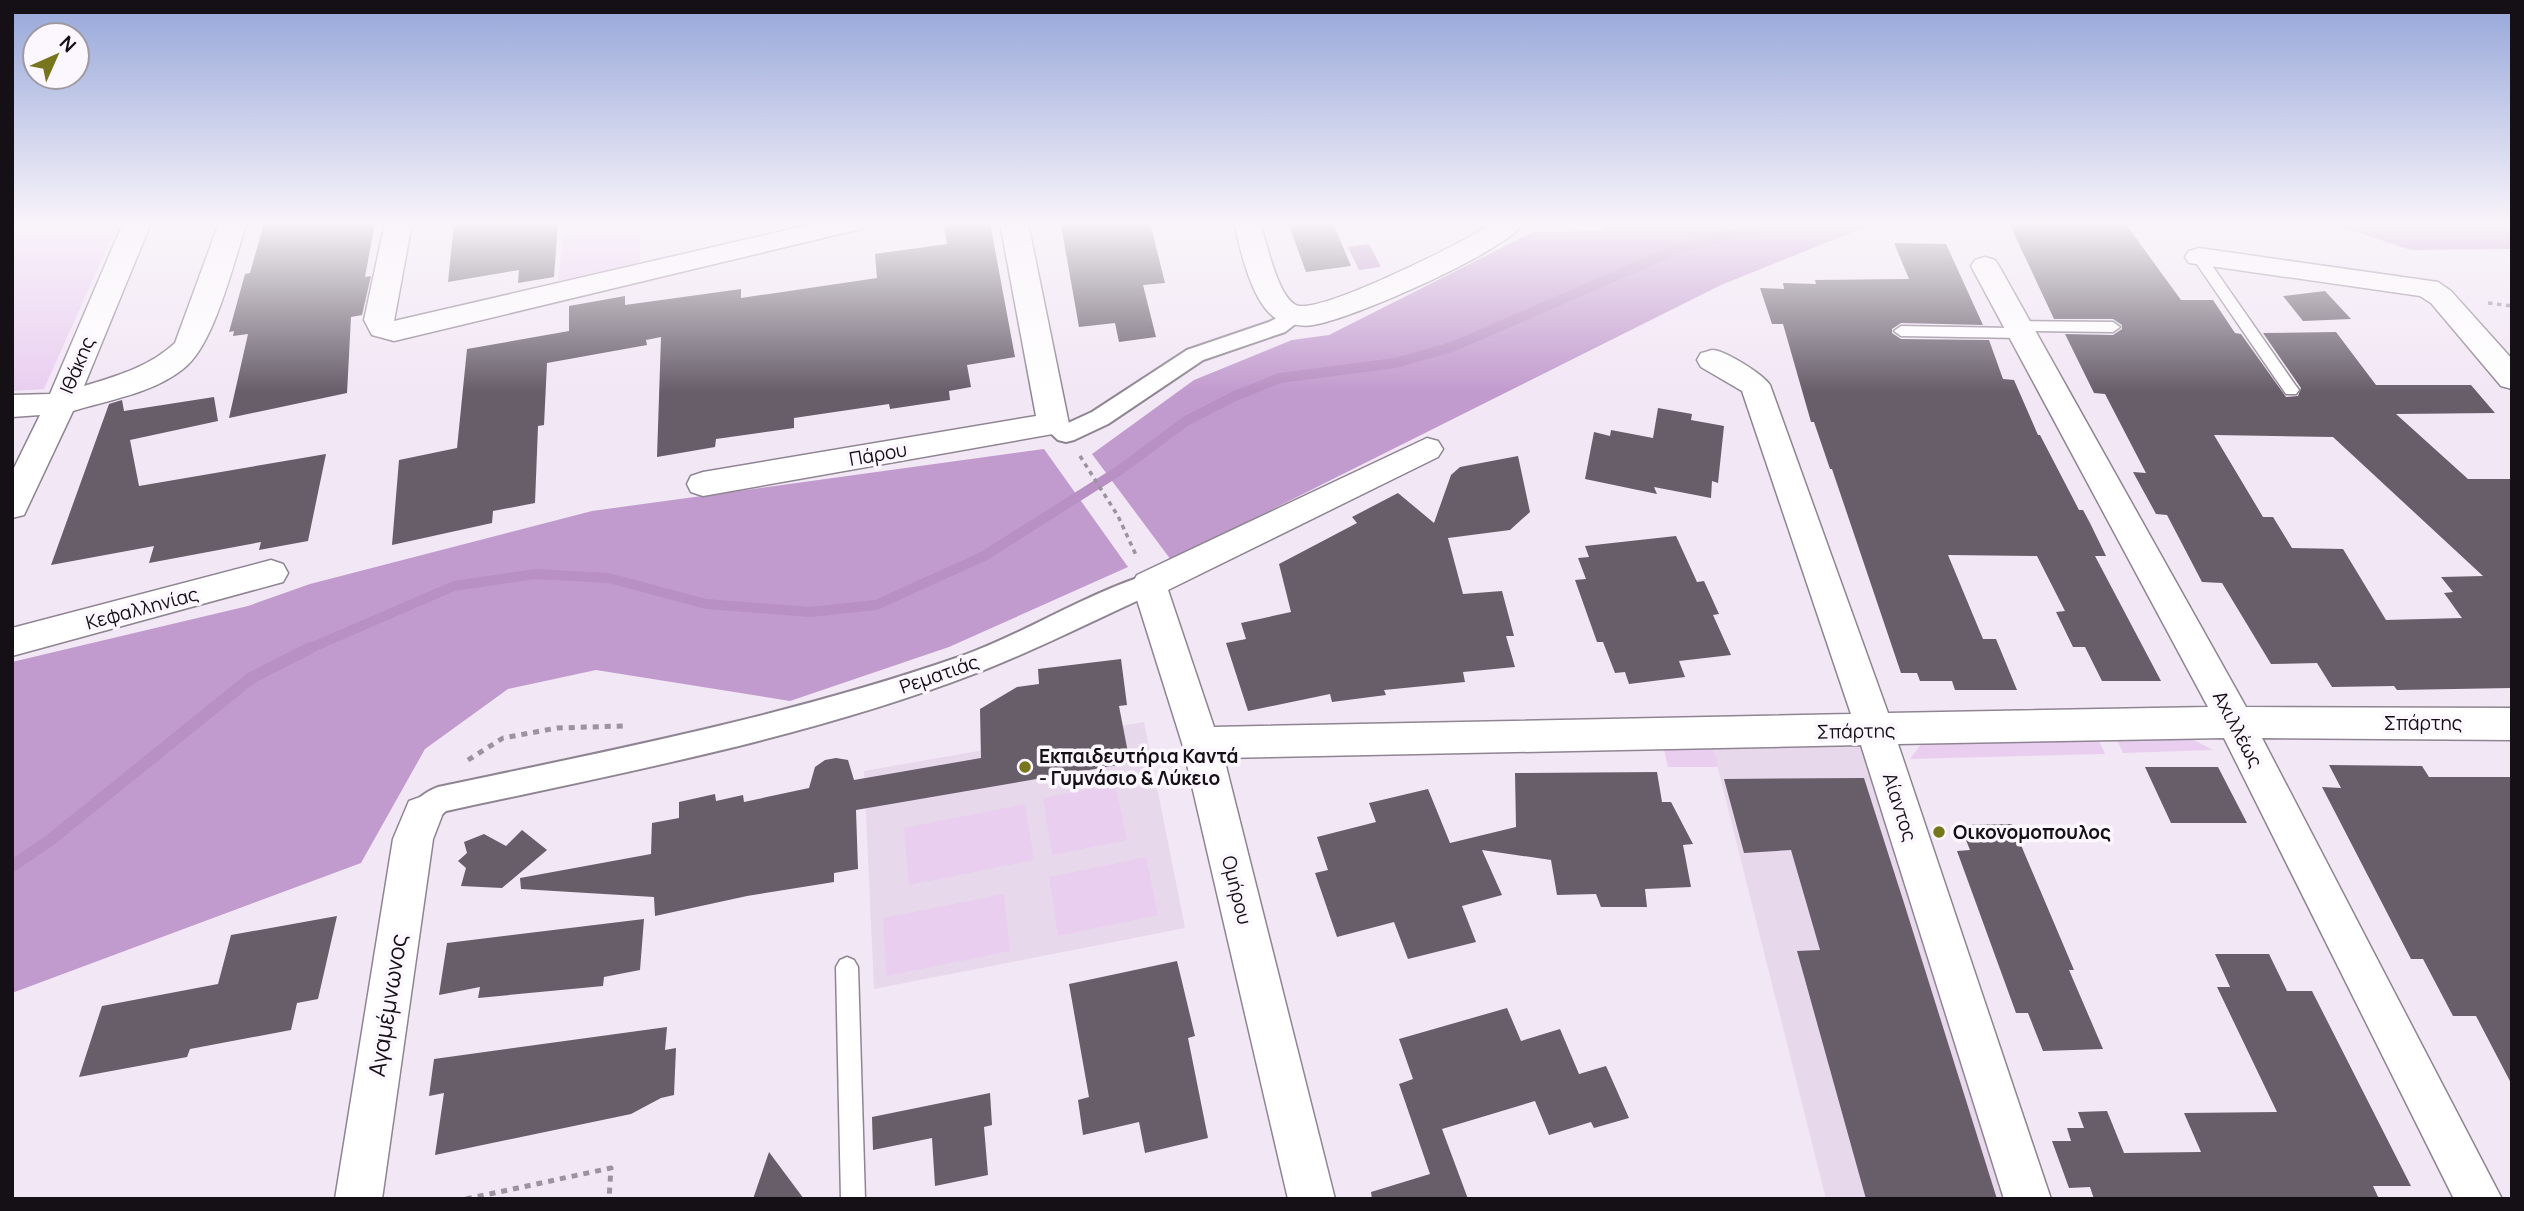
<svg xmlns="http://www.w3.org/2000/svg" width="2524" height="1211" viewBox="0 0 2524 1211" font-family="Manrope,sans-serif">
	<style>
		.built { fill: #e8d8ec }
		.green { fill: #e9cef0 }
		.forest { fill: #c29bce }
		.water { fill: #b890c3 }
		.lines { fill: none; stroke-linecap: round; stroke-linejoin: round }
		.stream-far1 { stroke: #b890c3; stroke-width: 10 }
		.stream { stroke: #b890c3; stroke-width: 12 }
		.building { fill: #675e6a; fill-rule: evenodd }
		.service-casing { stroke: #8f8592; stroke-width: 3 }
		.pedestrian-casing { stroke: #8f8592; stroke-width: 4 }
		.minor-casing { stroke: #8f8592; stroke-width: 3 }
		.path-far1 { stroke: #9b939e; stroke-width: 3.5; stroke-dasharray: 4.5 4.5; stroke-linecap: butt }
		.path { stroke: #9b939e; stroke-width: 5; stroke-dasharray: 6 6; stroke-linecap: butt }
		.service { fill: #fff; fill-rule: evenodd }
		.pedestrian { fill: #fff; fill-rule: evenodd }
		.minor { fill: #fff; fill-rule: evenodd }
		.poi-dot { fill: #77761c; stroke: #fcf6fe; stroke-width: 2.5 }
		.labels { text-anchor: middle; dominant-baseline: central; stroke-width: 7; stroke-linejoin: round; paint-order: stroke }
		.street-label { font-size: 19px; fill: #141015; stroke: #fcf6fe }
		.poi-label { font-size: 19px; font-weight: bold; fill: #141015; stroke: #fcf6fe; text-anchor: start }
		.near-street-label { font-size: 23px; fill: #141015; stroke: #fcf6fe }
	</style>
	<rect width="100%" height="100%" fill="#f2e7f5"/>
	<g class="built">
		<path d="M1144 722 1185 928 874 989 864 771Z"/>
		<path d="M1890 737 2047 1199H1826L1711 741Z"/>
	</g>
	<g class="green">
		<path d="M12 223H118L44 389 12 391Z"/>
		<path d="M565 223H641L640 263 558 281Z"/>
		<path d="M2098 739 2105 754 1910 759 1921 744 1932 741Z"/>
		<path d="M2192 739 2213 750 2123 753 2117 740Z"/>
		<path d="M1662 741H1711L1718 767H1668Z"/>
		<path d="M1115 784 1127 840 1052 855 1043 798Z"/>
		<path d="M1025 804 1034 860 909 885 904 828Z"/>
		<path d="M1146 857 1158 915 1058 936 1049 877Z"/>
		<path d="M1004 894 1010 951 886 976 883 918Z"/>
	</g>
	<g class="forest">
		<path d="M1607 223H1875L1721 285 1171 560 1092 454 1194 380 1292 340 1329 335 1533 232 1602 231Z"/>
		<path d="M2316 223H2512V249L2411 250 2338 226Z"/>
		<path d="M1044 449 1128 567 949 647 790 701 596 670 508 689 425 749 361 863 12 993V662L248 606 310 584 592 511Z"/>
	</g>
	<path class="water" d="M1369 244 1381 267 1359 270 1348 247Z"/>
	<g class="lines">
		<path class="stream-far1" d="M306 650 454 586 535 574 609 578 706 604 810 612 876 605 984 556 1120 470 1186 421 1235 396 1280 378 1395 363 1452 347 1675 250 1771 223"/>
		<path class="stream" d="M12 866 49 841 251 678 310 648"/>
	</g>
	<g class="building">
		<path d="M264 223H375L365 277 371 276 362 315 351 317 347 393 229 418 248 334 233 336 234 331 229 332 245 274 250 273Z"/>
		<path d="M454 223H558L554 277 518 283 519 270 448 282Z"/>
		<path d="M969 223H990L1015 357 967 365 971 387 949 391 950 400 890 409 889 404 794 418V428L716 439 715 447 657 457 661 337 646 340 647 345 547 363 544 425 538 426 535 503 493 511 492 523 392 545 399 460 457 448 467 349 569 331V306L625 296V305L741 289V298L877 278 875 254 947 244 944 226Z"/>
		<path d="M1081 223H1150L1165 283 1143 285 1156 337 1119 342 1115 323 1079 327 1061 225Z"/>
		<path d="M1288 223H1333L1351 266 1306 272Z"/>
		<path d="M2009 223H2125L2181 300H2213L2235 333 2241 334 2286 397 2298 396 2301 388 2263 333 2336 332 2376 385H2471L2495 413 2396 414 2468 479H2512V688L2397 690 2394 686 2332 687 2317 663 2271 664 2222 583 2202 582 2167 515 2156 514 2133 472 2146 473 2105 394 2094 393 2065 334 2113 335 2122 329V325L2113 319H2054ZM2214 435 2333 437 2483 576 2441 577 2453 592 2444 593 2462 618 2386 620 2343 549 2292 548 2273 517H2263Z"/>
		<path d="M1894 243 1946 244 1983 325 1901 323 1892 329V333L1901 339 1989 340 2003 379 2014 380 2038 435H2040L2079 510H2083L2090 523 2106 556H2095L2161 681H2102L2085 647H2073L2056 612 2065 611 2037 556 1948 555 1983 639H1996L2017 690H1955L1952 681H1920L1917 673H1901L1832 469H1830L1814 422H1811L1783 324H1772L1760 288 1784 289 1783 283 1816 284 1815 280 1909 279Z"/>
		<path d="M2325 291 2351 319 2303 321 2283 296Z"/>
		<path d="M214 397 218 421 130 440 139 486 326 454 308 541 259 550 261 542 149 563 154 546 51 565 109 404 122 400 124 411Z"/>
		<path d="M1658 408 1692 414 1691 420 1724 426 1718 483 1712 481 1711 498 1654 487 1657 494 1585 479 1594 432 1610 436 1611 430 1653 438Z"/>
		<path d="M1518 456 1530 512 1510 530 1448 538 1463 594 1502 591 1514 636H1506L1515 667 1463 672 1465 682 1384 690 1386 695 1332 702 1330 694 1248 711 1226 643 1246 639 1241 623 1291 612 1279 564 1357 523 1352 517 1398 493 1434 523 1451 475 1460 467Z"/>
		<path d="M1676 536 1697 582 1704 581 1719 614 1713 615 1731 655 1679 661 1685 677 1629 684 1625 672 1615 673 1603 642H1597L1575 580 1586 579 1578 558 1589 557 1585 546Z"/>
		<path d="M1121 659 1127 705 1119 706 1130 763 856 810 858 869 834 873V882L747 896 655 916 654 897 521 889 520 878 651 854 652 823 679 818V802L715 794 716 801 743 795 744 802 809 788 815 767 825 760 836 758 848 760 854 780 981 758 980 709 1017 687 1039 684 1038 669Z"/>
		<path d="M2329 765 2422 766 2429 777H2512V1085L2476 1016H2453L2423 959H2411L2322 787 2341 788Z"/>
		<path d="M2145 767H2218L2247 823H2171Z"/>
		<path d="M1657 772 1662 802H1671L1693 844 1683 845 1691 887 1645 889 1647 907H1601L1596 894 1557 895 1551 860 1482 850 1502 895 1462 906 1476 942 1408 959 1394 922 1337 937 1315 873 1328 870 1317 837 1376 822 1369 803 1428 789 1450 843 1516 827 1515 773Z"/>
		<path d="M1864 778 1904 903 1997 1199H1866L1797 951 1820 950 1791 850 1744 853 1724 779Z"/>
		<path d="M2012 824 2074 970H2069L2103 1049 2043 1051 2028 1013H2016L1957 851 1970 850 1960 825Z"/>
		<path d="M522 830 547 850 502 888 461 886 466 868 458 861 467 853 464 842 484 834 506 846Z"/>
		<path d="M337 916 318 999 297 1003 291 1030 190 1049 187 1057 79 1077 102 1006 218 984 231 935Z"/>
		<path d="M644 919 640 970 604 977 603 986 478 998 480 987 439 995 447 943Z"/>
		<path d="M2215 954H2269L2287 991H2312L2411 1186H2373L2379 1199H2094L2090 1187 2069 1188 2052 1141H2071L2067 1128H2084L2078 1112 2107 1111 2124 1153 2201 1152 2184 1113 2277 1112 2217 987H2230Z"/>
		<path d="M1177 961 1195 1036 1188 1038 1208 1138 1145 1153 1139 1122 1083 1135 1078 1100 1089 1097 1069 984Z"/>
		<path d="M1507 1008 1521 1041 1560 1029 1579 1074 1606 1066 1629 1118 1594 1128 1591 1122 1549 1135 1535 1101 1442 1129 1468 1199H1372L1371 1192 1430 1174 1399 1084 1413 1079 1399 1039Z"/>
		<path d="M667 1027 665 1050 676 1048 674 1095 661 1098 631 1114 435 1155 444 1093 429 1096 434 1059Z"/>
		<path d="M990 1093 992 1125 984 1127 988 1175 935 1186 932 1138 873 1150 872 1117Z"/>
		<path d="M769 1152 804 1199H753Z"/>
	</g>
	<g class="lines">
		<g class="service-casing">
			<g id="service">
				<path d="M2199 253 2204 254 2296 386 2299 390 2296 394H2286L2192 257Z"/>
				<path d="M2018 321 2113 322 2120 327 2113 332 2027 331 2026 336 2021 338 1901 336 1894 331 1901 326 2012 328 2013 323Z"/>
				<path d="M847 957 854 960 858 967 865 1199H841L836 967 840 960Z"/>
			</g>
		</g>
		<g class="pedestrian-casing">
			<g id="pedestrian">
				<path d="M1296 308 1304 310 1307 315 1285 332 1203 360 1108 424 1074 440 1066 442 1058 440 1041 424 1045 418 1053 416 1068 423 1092 412 1187 350 1269 322Z"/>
				<path d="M1149 574 1158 577 1162 584 1158 591C1099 618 1040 648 979 672 808 738 625 772 446 811 434 821 428 828 413 822L408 813C414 800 425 792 438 787 613 750 789 716 959 657 1024 634 1083 595 1149 574Z"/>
			</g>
		</g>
		<g class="minor-casing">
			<g id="minor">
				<path d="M123 223H151L84 386C117 376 149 367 175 343L219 223H247C233 262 215 345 183 369 153 393 109 400 73 411L24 515 12 518V472L40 415 12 417V395L50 394Z"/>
				<path d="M385 223H412L394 321 817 223H866L862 229 852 231 394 341 372 335 364 320Z"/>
				<path d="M1000 223H1028L1069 424 1064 432 703 496 691 492 687 484 691 476 703 472 1036 416Z"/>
				<path d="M1234 223H1260C1267 243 1277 295 1296 305 1317 315 1444 251 1469 237 1476 233 1484 227 1492 224 1500 220 1515 223 1524 223 1503 253 1352 319 1313 325 1302 327 1287 324 1277 319 1252 305 1240 248 1234 223Z"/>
				<path d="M2199 248 2438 282 2451 291 2512 359V389L2501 386 2431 303 2420 296 2189 263 2185 257 2189 251Z"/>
				<path d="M1985 257 1995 260 1999 266 2246 707 2512 708V740L2262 738 2502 1199H2454L2224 738 1898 744 2051 1199H2004L1861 745 1224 758 1335 1199H1288L1182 743 1132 584 1137 575 1427 438 1438 441 1443 449 1438 457 1168 590 1214 727 1851 714 1742 391 1701 367 1697 360 1701 353C1703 353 1711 350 1712 350 1725 350 1764 375 1770 385L1888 713 2208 707 1971 266 1975 260Z"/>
				<path d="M271 560 283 564 288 573 283 582 12 656V628Z"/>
				<path d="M423 796 437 801 443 813 433 839 382 1199H335L393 839 409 801Z"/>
			</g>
		</g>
		<g class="path-far1">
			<path d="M2488 303 2512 306"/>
			<path d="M1080 456 1118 516 1136 555"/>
		</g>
		<g class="path">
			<path d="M468 760 503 738 557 728 623 726"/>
			<path d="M466 1199 611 1168 609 1199"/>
		</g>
		<use href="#service" class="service"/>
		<use href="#pedestrian" class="pedestrian"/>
		<use href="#minor" class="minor"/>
	</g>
	<linearGradient id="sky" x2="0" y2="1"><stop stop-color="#95a6d9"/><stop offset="0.57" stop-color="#f9f4fa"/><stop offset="1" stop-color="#f9f4fa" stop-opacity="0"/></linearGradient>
	<rect width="2524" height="392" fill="url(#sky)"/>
	<g class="poi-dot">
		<circle cx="1025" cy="767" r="7"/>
		<circle cx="1939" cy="832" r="7"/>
	</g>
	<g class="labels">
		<g class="street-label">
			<text transform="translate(77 365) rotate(-67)">Ιθάκης</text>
			<text transform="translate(878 454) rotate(-10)">Πάρου</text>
			<text transform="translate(142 608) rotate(-15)">Κεφαλληνίας</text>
			<text transform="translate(939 674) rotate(-19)">Ρεματιάς</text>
			<text x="2423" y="723">Σπάρτης</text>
			<text transform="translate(2238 729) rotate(62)">Αχιλλέως</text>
			<text transform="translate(1856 731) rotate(-1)">Σπάρτης</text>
			<text transform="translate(1900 807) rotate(72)">Αίαντος</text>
			<text transform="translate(1237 890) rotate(76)">Ομήρου</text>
		</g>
		<g class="poi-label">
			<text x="1039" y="756">Εκπαιδευτήρια Καντά<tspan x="1039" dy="22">- Γυμνάσιο &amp; Λύκειο</tspan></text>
			<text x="1953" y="832">Οικονομοπουλος</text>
		</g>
		<g class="near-street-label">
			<text transform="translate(387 1005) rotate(-81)">Αγαμέμνωνος</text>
		</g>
	</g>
	<rect width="2524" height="1211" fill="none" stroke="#141015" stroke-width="28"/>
	<g transform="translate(56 56) rotate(45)"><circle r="33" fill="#fcf6fe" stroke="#9f9aa1" stroke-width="2"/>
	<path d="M0-5L12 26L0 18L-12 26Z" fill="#77761c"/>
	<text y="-10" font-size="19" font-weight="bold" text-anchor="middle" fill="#141015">N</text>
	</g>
</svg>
